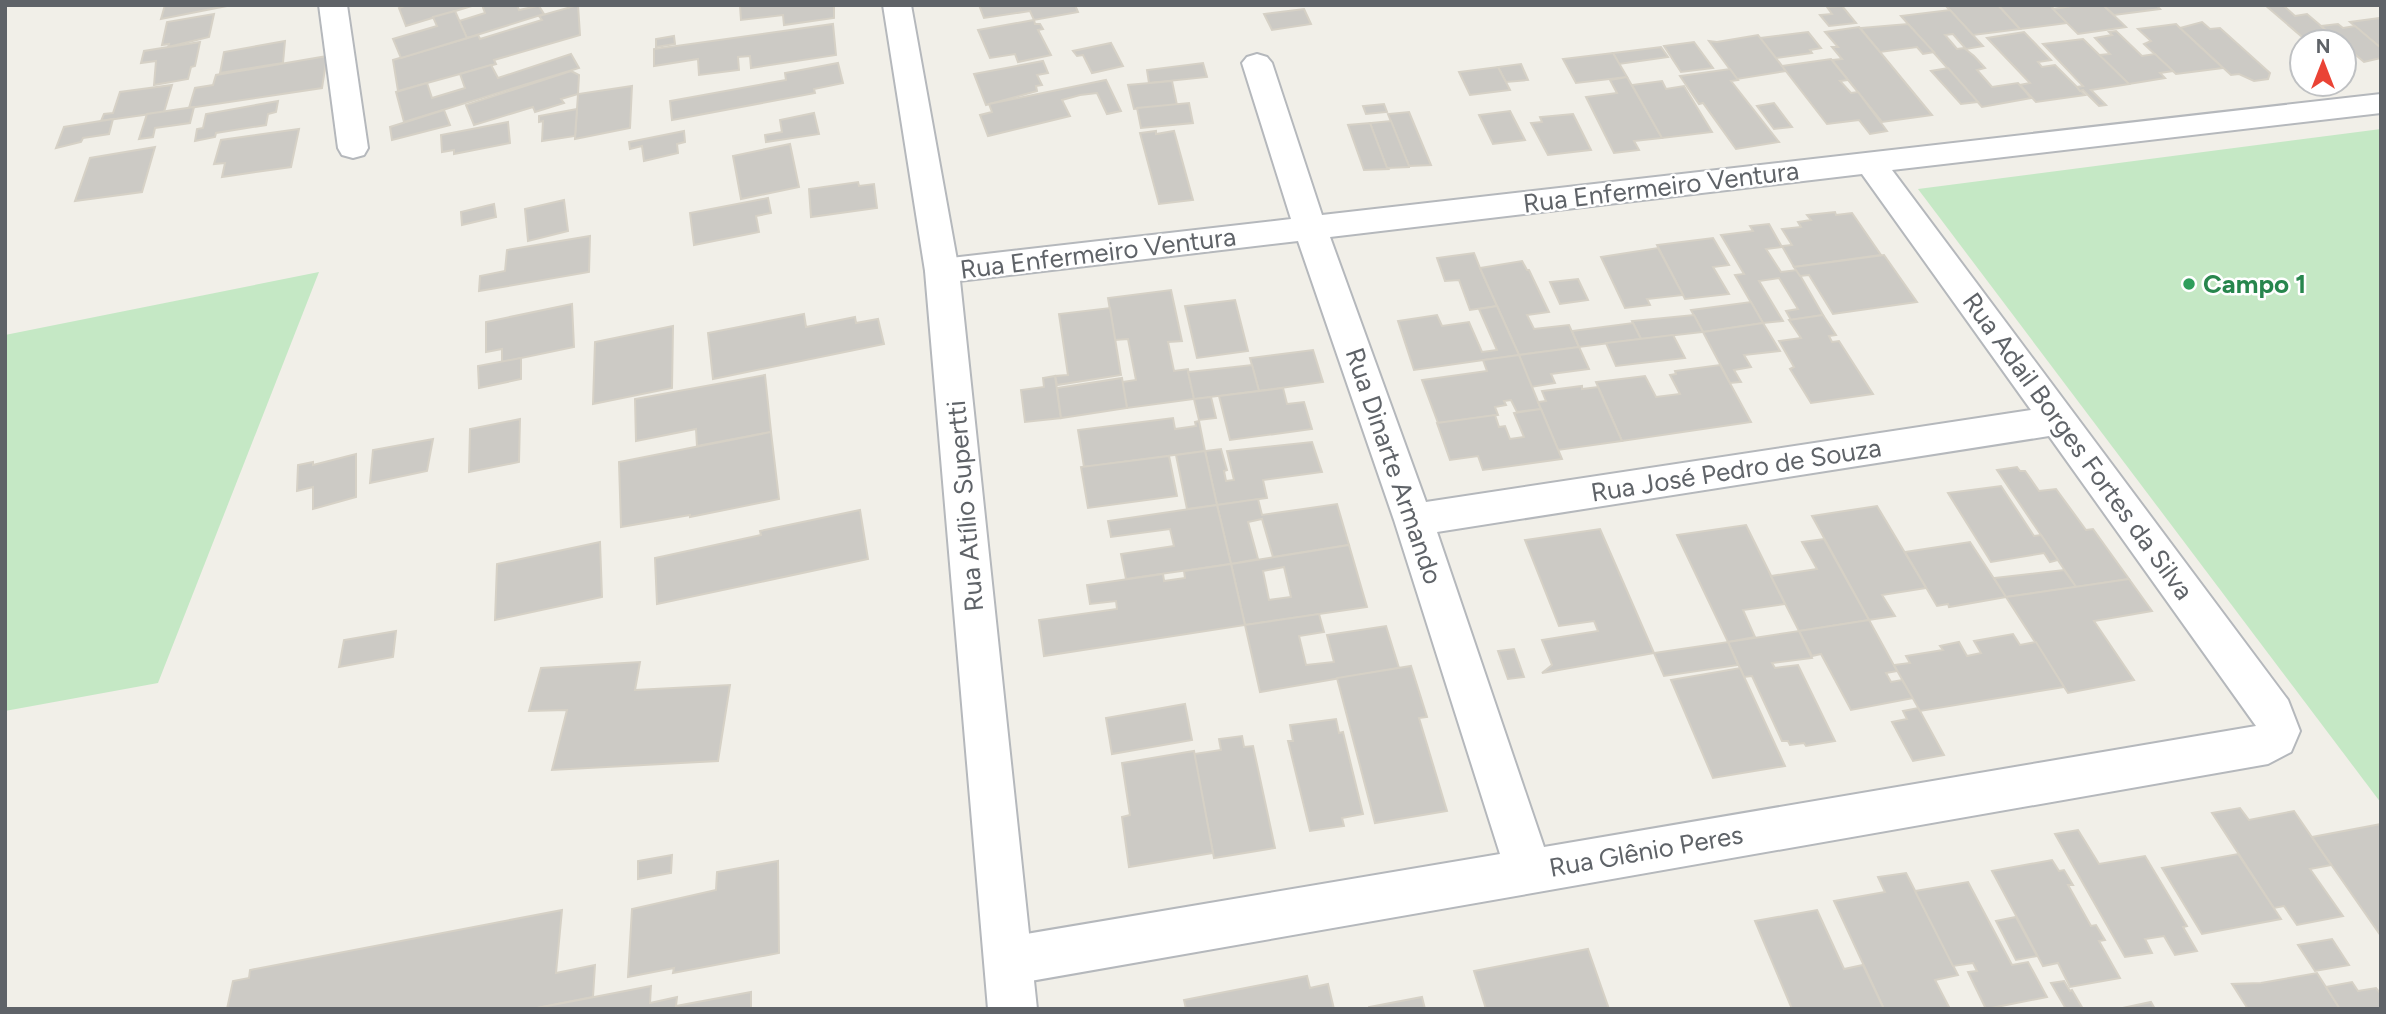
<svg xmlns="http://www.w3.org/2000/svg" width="2386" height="1014" viewBox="0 0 2386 1014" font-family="Figtree,sans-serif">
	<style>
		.green { fill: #c5e8c5 }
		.building { fill: #cccac5; stroke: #d6d1c6; stroke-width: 2; fill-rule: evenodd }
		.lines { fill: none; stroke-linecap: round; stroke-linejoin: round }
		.minor-casing { stroke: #b5b8bc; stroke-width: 4 }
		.tertiary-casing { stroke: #b5b8bc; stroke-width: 4 }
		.minor { fill: #fff; fill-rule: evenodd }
		.tertiary { fill: #fff; fill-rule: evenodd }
		.leisure-dot { fill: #2e9e5b; stroke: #fff; stroke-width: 2.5 }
		.labels { text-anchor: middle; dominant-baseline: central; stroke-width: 5; stroke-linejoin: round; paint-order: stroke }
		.street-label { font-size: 26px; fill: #5f6368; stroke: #fff }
		.leisure-label { font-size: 26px; font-weight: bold; fill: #27864d; stroke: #fff; text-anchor: start }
	</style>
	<rect width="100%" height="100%" fill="#f1efe8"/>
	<g class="green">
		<path d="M2381 129V803L1918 189Z"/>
		<path d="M319 272 158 683 5 711V335Z"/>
	</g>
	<g class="building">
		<path d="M165 5H232L161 19Z"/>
		<path d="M407 5H475L406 26 399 8Z"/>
		<path d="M482 5H517L519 10 542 5 539 6 544 14 467 38 459 21 485 13Z"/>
		<path d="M578 5 580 35 494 60 496 64 398 91 393 60 478 35 480 39 542 20 539 16Z"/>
		<path d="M834 5V18L784 25 783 15 741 20 740 6Z"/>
		<path d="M979 5H1075L1078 12 1034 20 1030 11 984 18Z"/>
		<path d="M1945 5H1998L2020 29 1973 35Z"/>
		<path d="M1998 5H2050L2067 23 2020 29Z"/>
		<path d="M2078 5H2103L2126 27 2078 34 2053 9Z"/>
		<path d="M2156 5 2160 9 2114 15 2104 6Z"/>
		<path d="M2265 5H2283L2295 16 2307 14 2340 42H2308Z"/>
		<path d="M1842 6 1856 23 1829 26 1820 15 1832 14 1827 7Z"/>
		<path d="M1304 9 1311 24 1272 30 1264 14Z"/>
		<path d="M1950 10 1983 46 1966 49 1953 34 1945 35 1957 49 1964 48 1974 56 1985 68 1977 70 1992 87 2018 83 2031 98 1982 107 1901 16Z"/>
		<path d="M455 11 467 38 401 58 393 39 437 26 433 17Z"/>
		<path d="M214 14 209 37 168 47 169 44 162 45 167 22Z"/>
		<path d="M2379 18 2381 20V48L2350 22Z"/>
		<path d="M1034 20 1035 24H1040L1043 29 1038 30 1051 55 1018 62 1015 54 990 58 978 30Z"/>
		<path d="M2202 22 2210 29 2220 28 2270 73 2268 79 2254 81 2239 74 2231 75 2180 28Z"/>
		<path d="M833 24 836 55 751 68 750 56 738 57 739 70 699 75 698 59 654 66V49Z"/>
		<path d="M1908 24 1934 52 1923 54 1917 47 1880 52 1860 28Z"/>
		<path d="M2176 24 2180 28 2223 68 2176 74 2144 44 2151 41 2138 29Z"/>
		<path d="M2338 24 2343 28 2355 26 2381 48V58L2364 62 2344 45V42H2340L2321 26Z"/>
		<path d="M1859 27 1880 52 1932 115 1882 122 1832 60 1842 59 1832 47H1838L1825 32Z"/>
		<path d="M2116 31 2142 56 2155 54 2173 71 2160 73 2165 78 2129 84 2099 55 2110 54 2095 38 2112 35 2109 32Z"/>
		<path d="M1808 32 1821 48 1810 50 1812 53 1776 58 1760 38Z"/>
		<path d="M2024 32 2051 60 2038 62 2042 67 2055 65 2085 95 2036 102 2020 85 2030 83 1987 38Z"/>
		<path d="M1758 35 1786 71 1737 79 1709 41 1717 42Z"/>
		<path d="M674 36 675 44 656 47V39Z"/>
		<path d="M2083 39 2129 84 2091 90 2106 105 2099 106 2083 90 2080 91 2077 87 2083 86 2043 44Z"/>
		<path d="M285 41 283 63 220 73 224 52Z"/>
		<path d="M200 42 195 66 191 67 188 79 154 85 156 61 141 63 144 51Z"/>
		<path d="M1694 42 1713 68 1681 72 1664 46Z"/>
		<path d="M1111 43 1123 66 1092 73 1083 55 1077 56 1073 51Z"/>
		<path d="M1661 47 1668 57 1619 64 1613 53Z"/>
		<path d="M1613 53 1627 77 1576 83 1563 59Z"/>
		<path d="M571 54 579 68 404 122 396 92 427 83 432 98 465 88 460 74 491 65 498 78Z"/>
		<path d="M327 56 322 88 189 108 195 88 213 85 216 75Z"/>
		<path d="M1831 59 1848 80 1840 81 1851 93 1858 92 1887 131 1870 134 1859 120 1827 124 1782 66Z"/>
		<path d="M1043 61 1048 73 1037 75 1042 85 1036 86 1037 91 986 105 974 74Z"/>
		<path d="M838 63 843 83 814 89 815 93 672 120 670 101 786 80 785 73Z"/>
		<path d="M1203 63 1207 77 1149 83 1147 70Z"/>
		<path d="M1521 64 1528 80 1506 82 1498 67Z"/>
		<path d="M1498 67 1510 90 1470 95 1459 72Z"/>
		<path d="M1948 68 1978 102 1961 104 1931 71Z"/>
		<path d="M1730 69 1738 80 1731 81 1779 142 1736 149 1703 103 1699 104 1680 76Z"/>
		<path d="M571 71 579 75 578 94 561 99 564 103 535 112 533 107 474 125 466 105Z"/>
		<path d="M1627 77 1662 138 1634 141 1639 150 1614 153 1586 97 1617 93 1610 80Z"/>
		<path d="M1106 80 1121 111 1107 114 1097 93 1080 95 1062 100 1070 116 988 136 980 115 992 112 989 104Z"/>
		<path d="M1172 81 1177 105 1134 109 1128 85Z"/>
		<path d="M1662 81 1666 89 1684 86 1712 132 1662 138 1632 85Z"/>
		<path d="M172 85 164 112 101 121 104 114 113 113 120 92Z"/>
		<path d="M632 86 630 128 575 139 578 94Z"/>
		<path d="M278 101 276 112 268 114 266 125 216 133 215 137 195 141 197 129 203 128 206 114Z"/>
		<path d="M1189 103 1193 123 1141 128 1137 108Z"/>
		<path d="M1774 103 1792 127 1774 129 1757 106Z"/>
		<path d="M1384 104 1387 112 1366 114 1363 106Z"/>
		<path d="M194 107 190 123 155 128 153 137 139 139 147 114Z"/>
		<path d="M577 109 575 136 542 141 543 121 539 122V116Z"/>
		<path d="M444 110 450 125 392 140 390 127Z"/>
		<path d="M1510 111 1525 140 1493 144 1479 115Z"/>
		<path d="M1409 112 1431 165 1409 166 1388 114Z"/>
		<path d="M814 113 819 134 766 142 765 135 782 132 780 120Z"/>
		<path d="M1573 114 1591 150 1548 155 1531 123 1542 122 1540 117Z"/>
		<path d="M113 119 109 134 83 138 81 142 56 148 64 127Z"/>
		<path d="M1391 121 1409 166V167L1387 168 1370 123Z"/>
		<path d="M508 122 510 143 454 154V150L442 152 441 135Z"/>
		<path d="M1370 123 1387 168 1388 169 1364 170 1348 125Z"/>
		<path d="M299 129 291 167 222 177 225 163 214 164 221 140Z"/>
		<path d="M684 131 685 142 677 144 678 153 644 161 642 146 630 149 629 142Z"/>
		<path d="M1156 131V134L1174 131 1193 200 1159 204 1140 133Z"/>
		<path d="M790 144 799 187 741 199 733 156Z"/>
		<path d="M155 147 142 192 75 201 90 158Z"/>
		<path d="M858 182 859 186 874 184 877 208 811 217 809 189Z"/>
		<path d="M768 198 771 213 756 216 759 232 694 245 690 213Z"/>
		<path d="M564 200 568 231 528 241 525 209Z"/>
		<path d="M494 204 496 217 462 225 461 212Z"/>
		<path d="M1835 212 1836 215 1852 213 1881 255 1794 267 1782 246 1792 245 1782 229 1801 227 1798 222 1811 220 1807 215Z"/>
		<path d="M1769 224 1782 247 1766 249 1781 272 1797 270 1823 315 1791 320 1786 311 1798 309 1779 278 1759 281 1783 321 1763 323 1735 275 1744 274 1721 235 1753 231 1750 226Z"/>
		<path d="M590 236 589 272 479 291 480 276 505 271 507 250Z"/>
		<path d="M1713 238 1729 265 1713 267 1729 294 1685 299 1657 245Z"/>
		<path d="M1658 248 1683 295 1647 299 1650 305 1625 308 1601 257Z"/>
		<path d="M1474 253 1480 268 1497 306 1470 310 1459 280 1445 281 1437 258Z"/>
		<path d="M1884 255 1917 302 1833 314 1809 275 1800 276 1794 267Z"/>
		<path d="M1522 261 1527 270H1529L1549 312 1527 315 1534 329 1569 325 1579 347 1519 355 1480 268Z"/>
		<path d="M1578 279 1588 300 1560 304 1550 282Z"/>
		<path d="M1171 290 1182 341 1168 342 1174 371 1188 369 1194 399 1127 408 1122 382 1136 380 1128 339 1115 340 1108 298Z"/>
		<path d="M1235 300 1248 351 1197 358 1185 306Z"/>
		<path d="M1751 302 1763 323 1703 332 1691 310Z"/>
		<path d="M572 304 574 347 502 362V349L486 352V322Z"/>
		<path d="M1497 306 1519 355 1414 370 1398 321 1437 315 1442 326 1469 322 1482 352 1497 350 1479 309Z"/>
		<path d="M1110 308 1121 375 1057 385 1055 376 1068 375 1059 314Z"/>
		<path d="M804 314 806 327 855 317 856 323 878 319 884 344 713 379 708 333Z"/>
		<path d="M1694 315 1703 332 1641 339 1632 321Z"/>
		<path d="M1823 315 1836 335 1829 336 1832 342 1839 341 1873 394 1811 403 1790 369 1794 367 1779 341 1801 338 1789 320Z"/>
		<path d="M1633 323 1641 339 1579 347 1572 331Z"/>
		<path d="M1763 323 1780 351 1744 355 1751 367 1734 370 1741 382 1730 383 1703 332Z"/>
		<path d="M673 326 672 388 593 404 595 342Z"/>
		<path d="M1673 335 1685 358 1616 366 1606 343Z"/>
		<path d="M1579 347 1589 369 1551 374 1555 383 1531 387 1519 355Z"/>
		<path d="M1313 350 1323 382 1259 391 1250 358Z"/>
		<path d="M1519 355 1541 409 1517 412 1511 400 1504 401 1506 405 1495 407 1498 415 1438 423 1422 380 1487 371 1483 360Z"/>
		<path d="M521 358V379L479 388 478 366Z"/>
		<path d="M1252 365 1259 391 1194 399 1188 372Z"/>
		<path d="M1720 365 1751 422 1622 441 1596 382 1645 376 1656 397 1680 394 1670 375 1676 374 1675 371Z"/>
		<path d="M765 375 771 432 697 446 696 429 636 441 635 399Z"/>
		<path d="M1055 376 1061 418 1025 422 1021 390 1044 387 1043 378Z"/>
		<path d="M1122 378 1127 408 1061 418 1057 388Z"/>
		<path d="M1582 386V389L1598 387 1622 441 1558 450 1538 402 1546 401 1542 391Z"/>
		<path d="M1283 388 1287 404 1304 402 1312 429 1230 440 1219 396Z"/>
		<path d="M1211 397 1216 418 1199 420 1194 399Z"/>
		<path d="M1541 409 1562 459 1483 470 1478 456 1450 460 1437 423 1495 415 1499 427 1505 426 1510 439 1524 437 1514 413Z"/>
		<path d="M1173 418 1175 429 1196 426 1195 422 1199 421 1205 451 1084 467 1078 430Z"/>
		<path d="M520 419 519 462 469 472 470 429Z"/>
		<path d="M771 432 779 499 690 517V515L621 527 619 462Z"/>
		<path d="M433 439 427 471 370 483 373 450Z"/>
		<path d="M1312 442 1322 472 1263 480 1267 498 1217 505 1205 451 1221 449 1227 470 1224 471 1226 481 1234 480 1227 451Z"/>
		<path d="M1205 451 1217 505 1187 509 1176 455Z"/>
		<path d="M356 454V497L313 509V487L297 491 298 465 313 462V465Z"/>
		<path d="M1169 456 1177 496 1088 508 1081 467Z"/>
		<path d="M2017 467 2020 471H2025L2039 491 2056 489 2086 530 2093 529 2129 579 2076 587 1997 470Z"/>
		<path d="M2001 486 2034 536 2041 535 2058 560 2050 562 2044 553 1991 562 1948 493Z"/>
		<path d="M1258 499 1262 515 1337 504 1349 545 1273 557 1262 519 1248 522 1258 559 1231 564 1217 505Z"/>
		<path d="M1217 505 1231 564 1126 579 1121 554 1174 546 1170 529 1111 537 1108 521Z"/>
		<path d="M1877 506 1926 588 1882 595 1895 616 1869 620 1812 516Z"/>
		<path d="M860 510 868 559 657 604 655 558 761 535 760 531Z"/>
		<path d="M1746 525 1785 604 1743 610 1755 637 1728 642 1677 535Z"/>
		<path d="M1600 529 1654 653 1542 673 1552 665 1542 640 1598 631 1594 621 1559 626 1525 540Z"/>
		<path d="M1824 539 1869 620 1799 631 1771 576 1817 569 1802 542Z"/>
		<path d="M600 542 602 597 495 620 497 564Z"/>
		<path d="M1970 542 2006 597 1949 607 1948 604 1937 606 1905 552Z"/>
		<path d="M1349 545 1367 607 1245 625 1231 564ZM1284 567 1291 597 1269 600 1263 571Z"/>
		<path d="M1231 564 1245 625 1044 656 1039 620 1117 609 1116 601 1090 604 1087 585 1163 574 1164 581 1185 578 1184 571Z"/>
		<path d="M2064 570 2076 587 2006 597 1994 578Z"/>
		<path d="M2129 579 2152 611 2094 621 2134 680 2068 693 2006 597Z"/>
		<path d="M1319 614 1324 632 1299 636 1306 665 1334 662 1327 635 1386 626 1399 668 1260 692 1245 625Z"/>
		<path d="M1869 620 1897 671 1886 673 1891 682 1902 680 1913 698 1851 710 1821 654 1812 656 1799 631Z"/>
		<path d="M396 631 393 657 339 667 344 640Z"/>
		<path d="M1799 631 1812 658 1772 663 1775 668 1798 665 1835 741 1806 746 1804 743 1790 745 1788 741H1782L1752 676 1744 677 1728 642Z"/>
		<path d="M2013 634 2020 645 2036 642 2064 687 1920 711 1894 665 1910 663 1906 656 1943 650 1940 646 1959 642 1967 656 1981 653 1974 641Z"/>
		<path d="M1728 642 1738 665 1664 676 1654 653Z"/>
		<path d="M1514 649 1524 677 1508 679 1498 651Z"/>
		<path d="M640 662 635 690 730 685 718 761 552 770 567 710 529 711 541 668Z"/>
		<path d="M1411 666 1427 717 1419 718 1447 811 1375 823 1337 678Z"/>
		<path d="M1740 668 1785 766 1713 778 1671 680Z"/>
		<path d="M1185 704 1192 740 1112 754 1106 718Z"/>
		<path d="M1918 708 1920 711 1944 755 1913 761 1892 722 1907 719 1903 711Z"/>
		<path d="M1336 719 1339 733 1343 732 1363 814 1342 818 1344 826 1310 831 1288 741H1293L1290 725Z"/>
		<path d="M1242 736 1244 747 1253 746 1275 848 1214 858 1194 754 1221 750 1219 739Z"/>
		<path d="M1194 751 1213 853 1129 867 1122 817 1130 815 1122 763Z"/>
		<path d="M2240 808 2249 820 2294 811 2331 865 2310 869 2343 916 2297 925 2284 906 2274 908 2212 813Z"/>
		<path d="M2381 824V936L2312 837Z"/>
		<path d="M2078 830 2099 864 2145 856 2187 926 2183 927 2197 951 2175 955 2164 936 2145 939 2152 953 2125 957 2055 834Z"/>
		<path d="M2238 854 2281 919 2202 934 2162 868Z"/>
		<path d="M672 855 671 873 638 879V861Z"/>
		<path d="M2052 860 2059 871 2064 870 2073 885H2068L2091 926 2096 925 2105 940 2099 941 2120 978 2070 987 2058 963 2043 966 1992 871Z"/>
		<path d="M778 861 779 953 673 973 674 968 628 977 632 909 716 890 717 872Z"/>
		<path d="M1906 873 1958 975 1935 980 1950 1009H1884L1834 901 1885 892 1878 877Z"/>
		<path d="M1968 882 2012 965 2028 962 2047 997 1986 1009 1968 972 1977 971 1973 963 1953 966 1915 891Z"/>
		<path d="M562 910 556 973 595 965 593 997 532 1009H227L233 981 249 978 250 970Z"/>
		<path d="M1817 910 1844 969 1863 965 1884 1009H1792L1755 921Z"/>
		<path d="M2016 917 2037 956 2016 960 1996 921Z"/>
		<path d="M2332 939 2349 965 2315 971 2298 945Z"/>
		<path d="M1588 949 1609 1009H1486L1474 971Z"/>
		<path d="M2317 973 2340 1009H2248L2232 984 2261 983Z"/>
		<path d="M1307 976 1310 988 1328 984 1334 1009H1186L1184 1000Z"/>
		<path d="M2064 981 2070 991 2072 990 2083 1009H2066L2051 983Z"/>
		<path d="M2352 982 2358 991 2376 988 2381 994V1009H2340L2326 987Z"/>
		<path d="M651 986 650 1003 677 997 676 1006 751 992V1009H532Z"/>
		<path d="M1422 997 1425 1009H1369V1007Z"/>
		<path d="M2151 1002 2155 1009H2118Z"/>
	</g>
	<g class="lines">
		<g class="minor-casing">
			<g id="minor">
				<path d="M319 5H347L368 148 364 155 353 158 342 155 338 148Z"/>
				<path d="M1257 54 1267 57 1272 63 1322 215 2381 94V113L1892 170 2288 700 2300 731 2291 752 2268 764 1008 985 991 978 984 961 991 944 1008 937 1500 854 1394 520 1298 241 942 283 930 279 925 271 930 263 942 259 1291 219 1242 63 1247 57ZM1862 174 2031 410 1426 502 1330 237ZM2049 436 2256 726 1544 847 1437 532Z"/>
			</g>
		</g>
		<g class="tertiary-casing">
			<path id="tertiary" d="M883 5H911L959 271 1037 1009H988L925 271Z"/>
		</g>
		<use href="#minor" class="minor"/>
		<use href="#tertiary" class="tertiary"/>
	</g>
	<circle class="leisure-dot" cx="2189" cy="284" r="7"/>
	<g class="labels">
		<g class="street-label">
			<text transform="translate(1661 187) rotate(-7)">Rua Enfermeiro Ventura</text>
			<text transform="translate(1098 253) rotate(-7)">Rua Enfermeiro Ventura</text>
			<text transform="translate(2078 446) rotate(54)">Rua Adail Borges Fortes da Silva</text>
			<text transform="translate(1394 466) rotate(71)">Rua Dinarte Armando</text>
			<text transform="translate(1736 470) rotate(-9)">Rua José Pedro de Souza</text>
			<text transform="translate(965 506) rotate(-95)">Rua Atílio Supertti</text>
			<text transform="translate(1646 851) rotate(-10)">Rua Glênio Peres</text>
		</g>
		<g class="leisure-label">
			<text x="2203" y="284">Campo 1</text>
		</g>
	</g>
	<rect width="2386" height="1014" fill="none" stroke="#5f6368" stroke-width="14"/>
	<g transform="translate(2323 63)"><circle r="33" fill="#ffffff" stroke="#bfc1c3" stroke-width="2"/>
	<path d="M0-5L12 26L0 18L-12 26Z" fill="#ea4335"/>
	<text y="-10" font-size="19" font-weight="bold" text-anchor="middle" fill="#5f6368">N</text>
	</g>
</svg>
